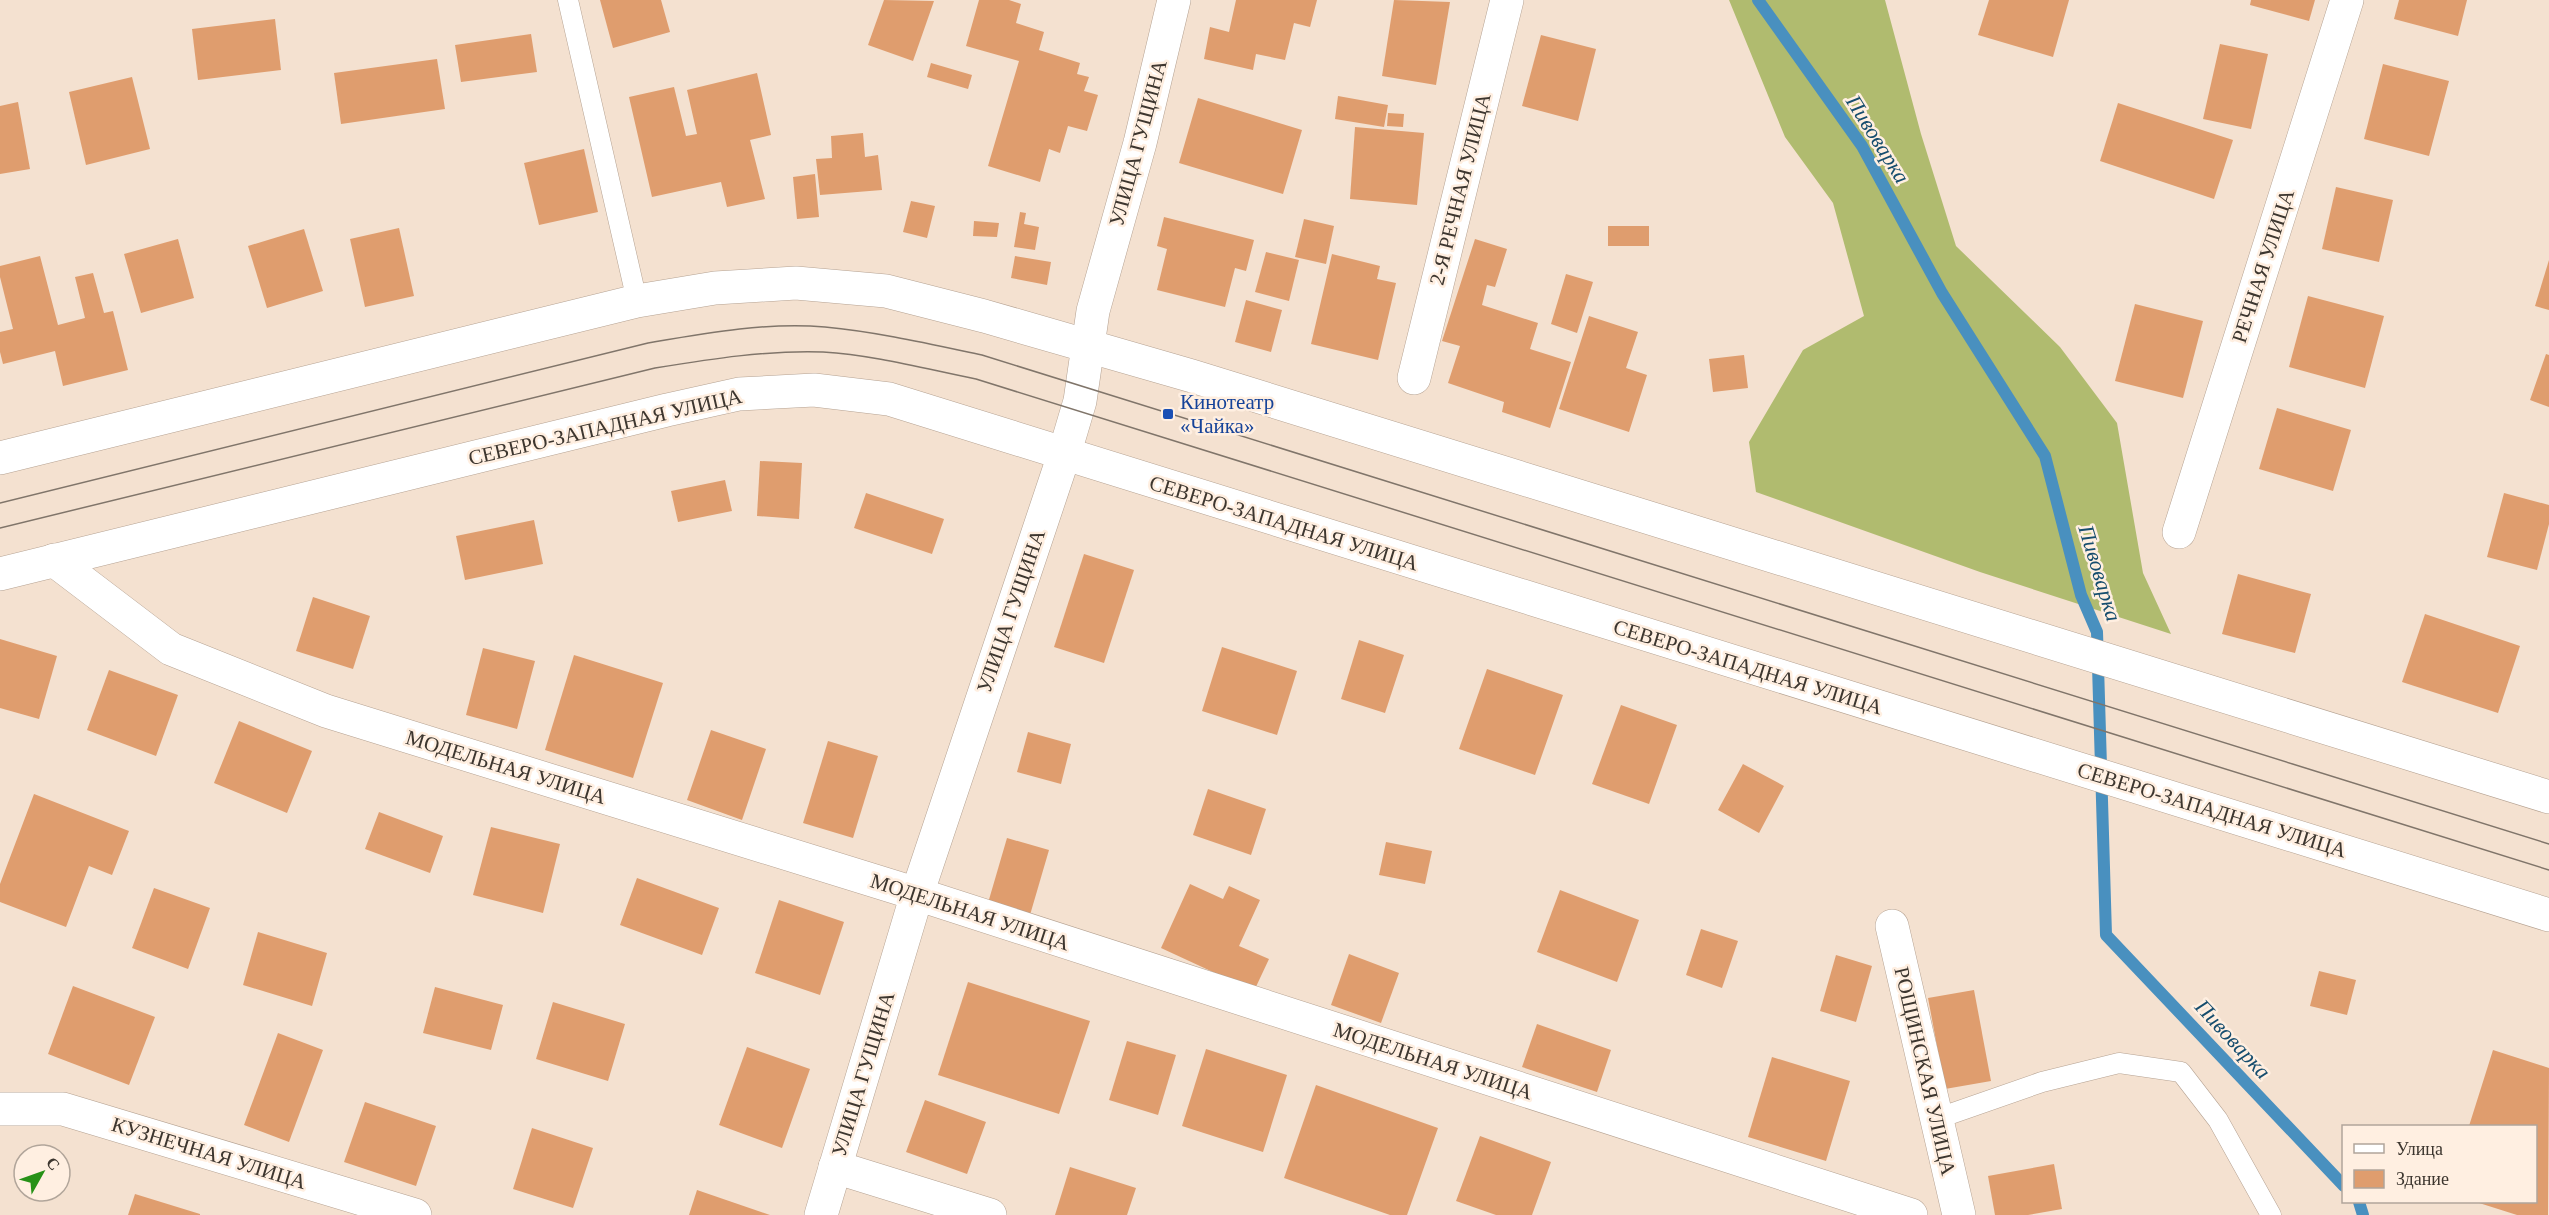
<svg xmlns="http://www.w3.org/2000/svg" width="2549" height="1215" viewBox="0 0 2549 1215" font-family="Georgia,serif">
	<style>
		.forest { fill: #b0bb6f }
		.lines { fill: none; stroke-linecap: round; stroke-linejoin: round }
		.stream { stroke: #4990bf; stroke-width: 12 }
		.building { fill: #df9d6e }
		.service-casing { stroke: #b5a292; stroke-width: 21 }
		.minor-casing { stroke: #b5a292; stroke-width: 34 }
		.secondary-casing { stroke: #b5a292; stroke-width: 34 }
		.service { stroke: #fff; stroke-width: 20 }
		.minor { stroke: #fff; stroke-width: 33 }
		.secondary { stroke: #fff; stroke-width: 33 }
		.tram { stroke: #80756a; stroke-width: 1.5 }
		.transit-dot { fill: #1a4fb4; stroke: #ffefe1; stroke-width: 2 }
		.labels { text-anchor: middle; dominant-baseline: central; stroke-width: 5; stroke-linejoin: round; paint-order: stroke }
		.street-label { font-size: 21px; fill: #3d362f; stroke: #ffefe1 }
		.transit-label { font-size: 21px; fill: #164399; stroke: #ffefe1; text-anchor: start }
		.water-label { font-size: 22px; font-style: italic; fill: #164d6e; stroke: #ffefe1 }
	</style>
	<rect width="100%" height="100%" fill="#f4e1d0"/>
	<path class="forest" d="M1729 0H1885L1921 134 1956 246 2060 347 2117 423 2143 573 2171 634 1980 572 1756 492 1749 442 1803 350 1864 316 1833 203 1785 137Z"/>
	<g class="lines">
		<g class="stream">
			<path d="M1758 0 1862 146 1942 293 2045 456 2081 595 2097 632 2106 935 2344 1186"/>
			<path d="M2359 1202 2363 1215"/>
		</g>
	</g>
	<g class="building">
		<path d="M600 0H661L670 32 613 48Z"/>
		<path d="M884 0 934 1 913 61 868 45Z"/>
		<path d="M979 0H1009L1021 4 1016 23 1044 32 1039 50 1080 63 1077 74 1089 77 1084 91 1098 95 1087 131 1068 126 1060 153 1049 149 1040 182 988 166 1019 61 966 46Z"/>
		<path d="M1236 0H1317L1310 27 1294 23 1285 60 1256 54 1253 70 1204 59 1210 27 1229 32Z"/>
		<path d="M1394 0 1450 2 1436 85 1382 76Z"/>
		<path d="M1989 0H2069L2053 57 1978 35Z"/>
		<path d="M2251 0H2315L2309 21 2250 5Z"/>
		<path d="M2399 0H2467L2458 36 2394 19Z"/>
		<path d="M275 19 281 70 198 80 192 29Z"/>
		<path d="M531 34 537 72 461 82 455 45Z"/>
		<path d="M1541 35 1596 49 1578 121 1522 106Z"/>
		<path d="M2220 44 2268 54 2251 129 2203 119Z"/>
		<path d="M437 59 445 109 341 124 334 73Z"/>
		<path d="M931 63 972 75 968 89 927 77Z"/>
		<path d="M2383 64 2449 81 2429 156 2364 139Z"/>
		<path d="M757 73 771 135 750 140 765 199 727 207 721 182 652 197 629 97 674 87 686 136 697 134 687 90Z"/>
		<path d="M132 77 150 149 86 165 69 92Z"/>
		<path d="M1338 96 1388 105 1384 127 1335 119Z"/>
		<path d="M1198 98 1302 130 1283 194 1179 163Z"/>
		<path d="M18 102 30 169 0 174V106Z"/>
		<path d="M2118 103 2233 140 2214 199 2100 161Z"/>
		<path d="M1388 113 1404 114 1403 127 1387 126Z"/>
		<path d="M1355 127 1424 133 1417 205 1350 199Z"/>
		<path d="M863 133 865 157 878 155 882 190 820 195 816 159 832 158 831 136Z"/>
		<path d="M584 149 598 212 539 225 524 163Z"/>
		<path d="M815 174 819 217 797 219 793 177Z"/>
		<path d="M2336 187 2393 200 2379 262 2322 249Z"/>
		<path d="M911 201 935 206 927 238 903 232Z"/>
		<path d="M1020 212 1026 213 1024 224 1039 227 1035 250 1014 247Z"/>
		<path d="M1164 217 1254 240 1246 271 1235 268 1225 307 1157 290 1167 249 1157 246Z"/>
		<path d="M1304 219 1334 226 1326 264 1295 257Z"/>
		<path d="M974 221 999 223 997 237 973 236Z"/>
		<rect x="1608" y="226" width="41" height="20"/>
		<path d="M399 228 414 296 365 307 350 239Z"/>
		<path d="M304 229 323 291 267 308 248 246Z"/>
		<path d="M178 239 194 298 141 313 124 254Z"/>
		<path d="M1475 239 1507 249 1495 287 1487 285 1482 305 1538 323 1530 349 1571 362 1550 428 1502 412 1504 402 1448 383 1460 346 1442 341Z"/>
		<path d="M1266 252 1299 260 1289 301 1255 292Z"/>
		<path d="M1332 254 1380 266 1377 279 1396 283 1378 360 1311 344Z"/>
		<path d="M40 256 58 325 85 318 75 277 93 273 104 313 113 311 128 370 63 386 55 351 3 364 0 352V332L13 329 0 277V266Z"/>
		<path d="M1015 256 1051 262 1047 285 1011 278Z"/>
		<path d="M2549 260V310L2535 306Z"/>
		<path d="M1566 274 1593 282 1577 333 1551 324Z"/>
		<path d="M2308 296 2384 316 2365 388 2289 367Z"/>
		<path d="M1246 300 1282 310 1271 352 1235 342Z"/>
		<path d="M2135 304 2203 321 2183 398 2115 381Z"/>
		<path d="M1589 316 1638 332 1626 368 1647 375 1629 432 1559 409Z"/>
		<path d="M2546 354 2549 355V407L2530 400Z"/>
		<path d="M1744 355 1748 388 1713 392 1709 359Z"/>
		<path d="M2277 408 2351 430 2333 491 2259 469Z"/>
		<path d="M760 461 802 463 799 519 757 516Z"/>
		<path d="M725 480 732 511 678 522 671 491Z"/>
		<path d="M866 493 944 519 932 554 854 528Z"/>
		<path d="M2504 493 2549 505V524L2537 570 2487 557Z"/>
		<path d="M534 520 543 564 465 580 456 536Z"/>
		<path d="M1084 554 1134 570 1104 663 1054 647Z"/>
		<path d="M2238 574 2311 594 2295 653 2222 634Z"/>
		<path d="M313 597 370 616 353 669 296 651Z"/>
		<path d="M2425 614 2520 646 2498 713 2402 682Z"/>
		<path d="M0 639 57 656 39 719 0 708Z"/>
		<path d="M1359 640 1404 655 1385 713 1341 699Z"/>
		<path d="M1222 647 1297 671 1277 735 1202 711Z"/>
		<path d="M483 648 535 661 517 729 466 715Z"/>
		<path d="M574 655 663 683 633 778 545 750Z"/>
		<path d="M1487 669 1563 695 1535 775 1459 749Z"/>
		<path d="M109 670 178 695 156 756 87 730Z"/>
		<path d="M1621 705 1677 725 1649 804 1592 784Z"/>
		<path d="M239 721 312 751 287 813 214 783Z"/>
		<path d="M711 730 766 749 742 820 687 800Z"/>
		<path d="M1028 732 1071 744 1061 784 1017 772Z"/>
		<path d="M828 741 878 756 853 838 803 823Z"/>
		<path d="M1743 764 1784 786 1759 833 1718 810Z"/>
		<path d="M1208 789 1266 809 1251 855 1193 835Z"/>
		<path d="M34 794 129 831 112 875 89 866 66 927 0 902V884Z"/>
		<path d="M379 812 443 836 430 873 365 849Z"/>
		<path d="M491 827 560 844 543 913 473 895Z"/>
		<path d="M1007 838 1049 850 1030 915 988 903Z"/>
		<path d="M1386 842 1432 851 1425 884 1379 875Z"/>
		<path d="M637 878 719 908 702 955 620 925Z"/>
		<path d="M1190 884 1223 899 1229 886 1260 900 1239 946 1269 959 1254 991 1161 948Z"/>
		<path d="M154 888 210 908 188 969 132 948Z"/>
		<path d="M1560 890 1639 920 1617 982 1537 952Z"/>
		<path d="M779 900 844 922 820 995 755 973Z"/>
		<path d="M1701 929 1738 941 1722 988 1686 975Z"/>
		<path d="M258 932 327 953 312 1006 243 985Z"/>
		<path d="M1349 954 1399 973 1381 1023 1331 1005Z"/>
		<path d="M1836 955 1872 966 1856 1022 1820 1011Z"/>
		<path d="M2319 971 2356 980 2347 1015 2310 1006Z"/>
		<path d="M968 982 1090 1021 1059 1114 938 1075Z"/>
		<path d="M73 986 155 1017 129 1085 48 1054Z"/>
		<path d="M435 987 503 1005 491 1050 423 1033Z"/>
		<path d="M1974 990 1991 1081 1945 1089 1928 998Z"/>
		<path d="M553 1002 625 1024 608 1081 536 1059Z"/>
		<path d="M1537 1024 1611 1050 1597 1092 1522 1067Z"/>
		<path d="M278 1033 323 1050 289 1142 244 1125Z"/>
		<path d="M1127 1041 1176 1055 1158 1115 1109 1100Z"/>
		<path d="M747 1047 810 1069 782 1148 719 1125Z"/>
		<path d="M1206 1049 1287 1075 1263 1152 1182 1126Z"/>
		<path d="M2493 1050 2549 1068 2548 1215H2517L2476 1202H2536V1126H2469Z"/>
		<path d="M1772 1057 1850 1081 1826 1161 1748 1137Z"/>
		<path d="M1316 1085 1438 1128 1407 1215H1390L1284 1178Z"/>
		<path d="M925 1100 986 1122 967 1174 906 1152Z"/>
		<path d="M365 1102 436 1126 416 1186 344 1162Z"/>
		<path d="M532 1128 593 1148 573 1208 513 1189Z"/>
		<path d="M1480 1136 1551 1162 1532 1215H1496L1456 1201Z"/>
		<path d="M2054 1164 2062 1209 2028 1215H1995L1988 1176Z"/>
		<path d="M1070 1167 1136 1188 1127 1215H1055Z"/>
		<path d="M697 1190 770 1215H689Z"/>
		<path d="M135 1194 200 1214V1215H128Z"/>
	</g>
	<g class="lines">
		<g class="service-casing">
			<g id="service">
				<path d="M568 0 637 301"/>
				<path d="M1936 1119 2042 1082 2119 1063 2181 1072 2218 1120 2271 1215"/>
			</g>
		</g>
		<g class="minor-casing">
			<g id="minor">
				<path d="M1414 378 1507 0"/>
				<path d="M2179 532 2347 0"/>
				<path d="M54 560 171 649 326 711 917 894 1911 1215"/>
				<path d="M1892 926 1959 1215"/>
				<path d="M0 1109H63L415 1215"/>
				<path d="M835 1167 990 1215"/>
				<path d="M821 1215 917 894 1064 455 1080 401 1093 311 1140 143 1174 0"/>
			</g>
		</g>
		<g class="secondary-casing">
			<g id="secondary">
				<path d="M0 458 637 301 715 288 796 283 886 291 984 316 1192 376 2549 797"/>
				<path d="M0 574 667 410 739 394 814 390 889 399 2549 915"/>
			</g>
		</g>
		<use href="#service" class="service"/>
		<use href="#minor" class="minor"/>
		<use href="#secondary" class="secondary"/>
		<g class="tram">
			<path d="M0 503 648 343C706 333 766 322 825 327 878 332 930 344 982 355L2549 844"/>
			<path d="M0 528 655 368C711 359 767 350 823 352 874 355 926 369 976 379L2549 870"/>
		</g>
	</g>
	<rect class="transit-dot" x="1162" y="408" width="12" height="12" rx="3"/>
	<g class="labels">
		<g class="street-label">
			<text transform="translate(1138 143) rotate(-75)">УЛИЦА ГУЩИНА</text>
			<text transform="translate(1460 189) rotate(-76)">2-Я РЕЧНАЯ УЛИЦА</text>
			<text transform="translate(2263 266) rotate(-72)">РЕЧНАЯ УЛИЦА</text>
			<text transform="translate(605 427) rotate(-13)">СЕВЕРО-ЗАПАДНАЯ УЛИЦА</text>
			<text transform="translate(1284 523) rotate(17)">СЕВЕРО-ЗАПАДНАЯ УЛИЦА</text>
			<text transform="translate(1011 611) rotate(-71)">УЛИЦА ГУЩИНА</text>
			<text transform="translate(1748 667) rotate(17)">СЕВЕРО-ЗАПАДНАЯ УЛИЦА</text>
			<text transform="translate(506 767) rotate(17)">МОДЕЛЬНАЯ УЛИЦА</text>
			<text transform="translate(2212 810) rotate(17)">СЕВЕРО-ЗАПАДНАЯ УЛИЦА</text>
			<text transform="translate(970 912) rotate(18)">МОДЕЛЬНАЯ УЛИЦА</text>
			<text transform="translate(1433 1061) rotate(18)">МОДЕЛЬНАЯ УЛИЦА</text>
			<text transform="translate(1925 1071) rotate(77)">РОЩИНСКАЯ УЛИЦА</text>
			<text transform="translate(863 1074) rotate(-73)">УЛИЦА ГУЩИНА</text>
			<text transform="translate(209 1153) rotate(17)">КУЗНЕЧНАЯ УЛИЦА</text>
		</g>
		<g class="transit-label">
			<text x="1180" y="402">Кинотеатр<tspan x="1180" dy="24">«Чайка»</tspan></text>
		</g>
		<g class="water-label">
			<text transform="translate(1878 139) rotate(58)">Пивоварка</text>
			<text transform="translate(2100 573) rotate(73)">Пивоварка</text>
			<text transform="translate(2233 1039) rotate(47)">Пивоварка</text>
		</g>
	</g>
	<rect x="2342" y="1125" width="195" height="78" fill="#ffefe1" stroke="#b1a59a" stroke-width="1.5"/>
	<rect x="2354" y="1144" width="30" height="9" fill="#ffffff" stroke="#b1a59a" stroke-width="1.5"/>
	<text x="2396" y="1155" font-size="18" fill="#3d362f">Улица</text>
	<rect x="2354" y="1170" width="30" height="18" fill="#df9d6e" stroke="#b1a59a" stroke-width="1.5"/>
	<text x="2396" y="1185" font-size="18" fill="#3d362f">Здание</text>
	<g transform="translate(42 1173) rotate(50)"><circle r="28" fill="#ffefe1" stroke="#b1a59a" stroke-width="1.5"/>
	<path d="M0-4.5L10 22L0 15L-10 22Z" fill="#279117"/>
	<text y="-9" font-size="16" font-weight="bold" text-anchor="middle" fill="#3d362f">С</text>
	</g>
</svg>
